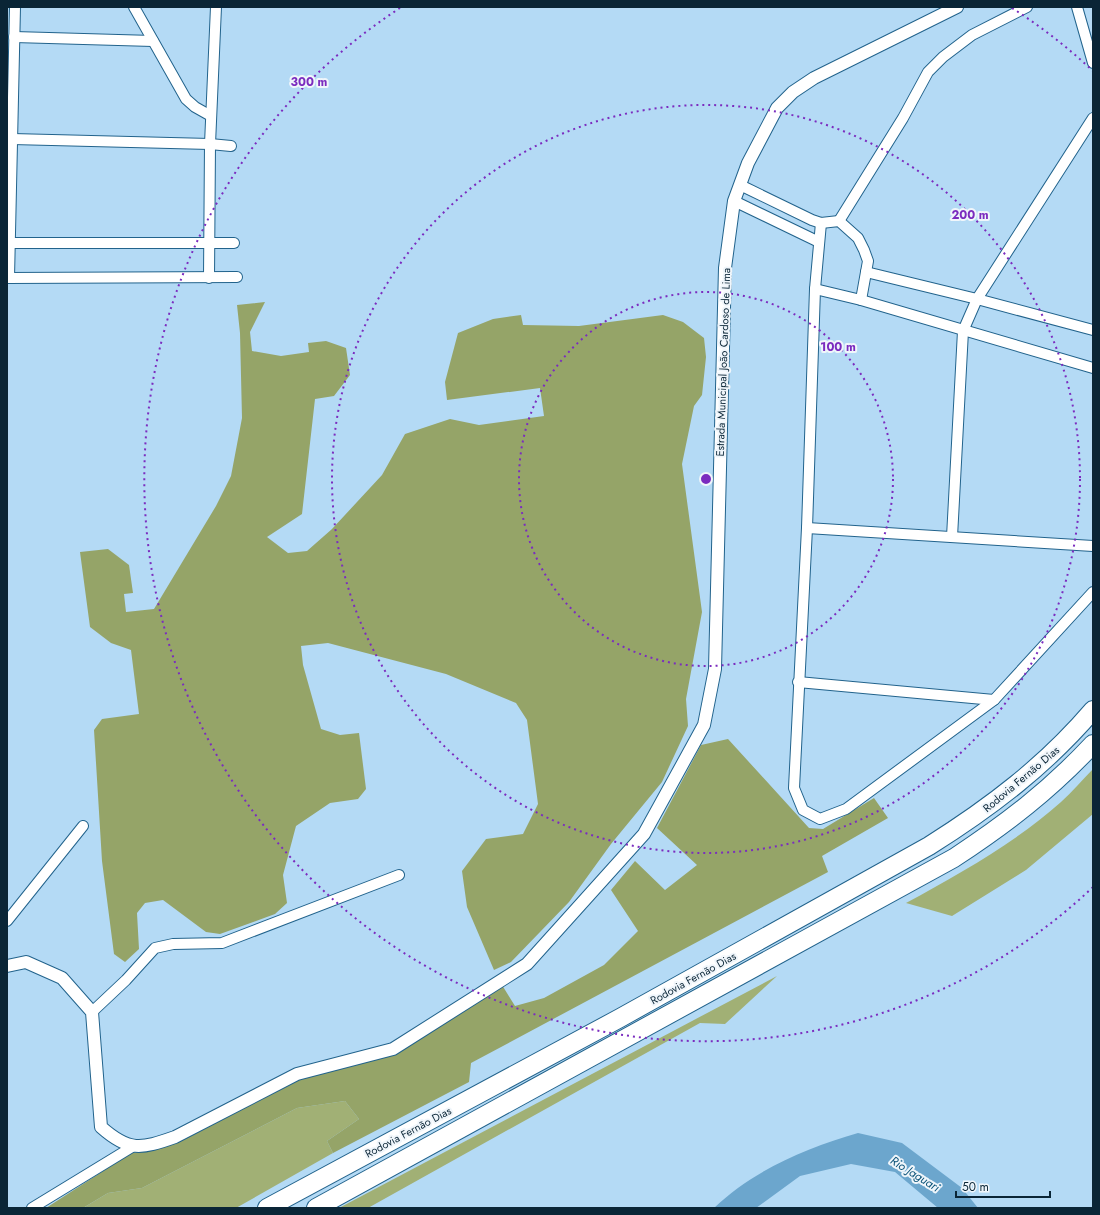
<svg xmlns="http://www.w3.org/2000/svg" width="1100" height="1215" viewBox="0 0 1100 1215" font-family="Jost,sans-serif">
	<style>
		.green { fill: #a1b075 }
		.forest { fill: #95a468 }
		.water { fill: #6ca6cd }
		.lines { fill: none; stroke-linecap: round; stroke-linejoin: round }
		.minor-casing { stroke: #22638c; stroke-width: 12 }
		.tertiary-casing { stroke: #22638c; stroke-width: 14 }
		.motorway-casing { stroke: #22638c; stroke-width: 20 }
		.minor { stroke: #fff; stroke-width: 10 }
		.tertiary { stroke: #fff; stroke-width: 12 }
		.motorway { stroke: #fff; stroke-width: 18 }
		.ring { fill: none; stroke: #7b2cbf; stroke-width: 2; stroke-dasharray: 2 4 }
		.labels { text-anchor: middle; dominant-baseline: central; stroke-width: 4; stroke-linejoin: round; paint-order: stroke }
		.street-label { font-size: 11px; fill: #0a2536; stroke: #f0f6fb }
		.water-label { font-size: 12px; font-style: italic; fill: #0a5278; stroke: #f0f6fb }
		.centre { fill: #7b2cbf; stroke: #f0f6fb; stroke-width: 2 }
		.ring-label { font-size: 12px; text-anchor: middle; font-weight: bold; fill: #7b2cbf; stroke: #f0f6fb; stroke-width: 4; stroke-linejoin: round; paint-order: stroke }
	</style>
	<rect width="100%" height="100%" fill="#b4daf5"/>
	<g class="green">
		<path d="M1093 769V814L1026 870 952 916 906 903C959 874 1015 843 1061 802 1072 792 1082 780 1093 769Z"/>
		<path d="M777 976 725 1024 700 1023 368 1208H339Z"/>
		<path d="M345 1101 359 1119 327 1141 333 1153 236 1208H83L108 1193 142 1188 297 1108Z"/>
	</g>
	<g class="forest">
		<path d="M265 302 250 332 252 351 281 356 309 352 308 343 326 341 346 348 350 375 334 396 315 399 302 514 267 537 288 553 307 551 332 529 382 475 405 434 450 419 479 425 544 416 540 388 447 400 445 382 458 333 493 319 521 315 523 325 579 326 663 315 683 322 704 338 706 357 702 395 694 406 682 464 702 612 686 699 688 726 662 782 611 844 569 902 511 962 494 970 467 907 462 871 486 839 523 834 538 804 527 720 516 703 446 674 328 643 301 646 303 665 321 729 340 735 359 733 366 789 358 799 330 803 296 826 283 875 287 903 275 914 220 934 206 932 163 900 145 903 137 913 139 949 125 962 114 954 102 861 94 730 102 719 139 714 131 650 111 643 90 627 80 552 108 549 129 565 133 593 124 594 126 612 154 609 216 506 231 476 242 418 240 333 237 305Z"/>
		<path d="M728 739 809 828 823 829 874 798 888 818 822 856 828 872 471 1063 469 1082 333 1153 327 1141 359 1119 345 1101 297 1108 142 1188 108 1193 83 1208H46L131 1153 149 1151 296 1081 328 1071 396 1053 502 985 515 1006 544 998 604 965 638 931 611 890 635 861 665 890 697 865 657 828 701 745Z"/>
	</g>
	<path class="water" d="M858 1133 902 1143 962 1188 978 1208H938L895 1172 851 1164 800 1176 756 1208H714C754 1170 806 1148 858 1133Z"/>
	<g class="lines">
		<g class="minor-casing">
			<g id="minor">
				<path d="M134 7 186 99 195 107 211 116"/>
				<path d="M1077 7 1093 63"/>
				<path d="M14 37 153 41"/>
				<path d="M12 139 210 144 231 146"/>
				<path d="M740 185 812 220 821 223 839 221 858 238 864 250 868 261 861 300"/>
				<path d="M734 201 819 242"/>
				<path d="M839 221 903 118 928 72 943 57 972 35 1027 7"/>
				<path d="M821 223 815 289 807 528 794 788 803 810 820 819 846 809 994 700 1093 592"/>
				<path d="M7 243H234"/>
				<path d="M866 272 977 299 1093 330"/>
				<path d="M7 278 237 277"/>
				<path d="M9 278 15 7"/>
				<path d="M209 278 210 144 216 7"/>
				<path d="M815 289 861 300 1093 368"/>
				<path d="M807 528 1093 546"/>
				<path d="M952 537 963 331 977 299 1093 118"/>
				<path d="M798 682 994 700"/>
				<path d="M7 921 83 826"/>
				<path d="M92 1012 126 980 155 948 173 944 222 943 399 875"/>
				<path d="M32 1208 132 1147"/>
			</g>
		</g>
		<g class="tertiary-casing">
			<path id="tertiary" d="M7 966 26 962 62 978 92 1012 101 1127C129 1152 141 1149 175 1137L297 1074 393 1049 527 964 644 834 704 725 715 669 725 268 734 201 748 163 777 108 793 92 814 78 957 7"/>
		</g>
		<g class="motorway-casing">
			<g id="motorway">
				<path d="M267 1208 620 1018 929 846C991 807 1045 766 1093 710"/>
				<path d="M316 1208 954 858C1007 823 1049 791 1093 744"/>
			</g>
		</g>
		<use href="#minor" class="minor"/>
		<use href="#tertiary" class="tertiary"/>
		<use href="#motorway" class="motorway"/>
	</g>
	<g class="ring">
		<circle cx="706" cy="479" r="187"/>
		<circle cx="706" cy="479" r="374"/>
		<path d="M1093 887A562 562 0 1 1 400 8M1012 8A562 562 0 0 1 1093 71"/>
	</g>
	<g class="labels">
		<g class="street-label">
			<text transform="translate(723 362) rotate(-88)">Estrada Municipal João Cardoso de Lima</text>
			<text transform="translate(1021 779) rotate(-40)">Rodovia Fernão Dias</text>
			<text transform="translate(693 978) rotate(-29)">Rodovia Fernão Dias</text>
			<text transform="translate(408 1132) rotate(-28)">Rodovia Fernão Dias</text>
		</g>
		<g class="water-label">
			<text transform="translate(915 1174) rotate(32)">Rio Jaguari</text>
		</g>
	</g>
	<circle cx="706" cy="479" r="6" class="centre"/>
	<g class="ring-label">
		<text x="309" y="86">300 m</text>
		<text x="970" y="219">200 m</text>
		<text x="838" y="351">100 m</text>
	</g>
	<rect width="1100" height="1215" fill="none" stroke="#0a2536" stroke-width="16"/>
	<path d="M956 1191v6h94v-6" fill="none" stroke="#0a2536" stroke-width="2"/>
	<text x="962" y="1191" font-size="12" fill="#0a2536" stroke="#f0f6fb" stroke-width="3" paint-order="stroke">50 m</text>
</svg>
